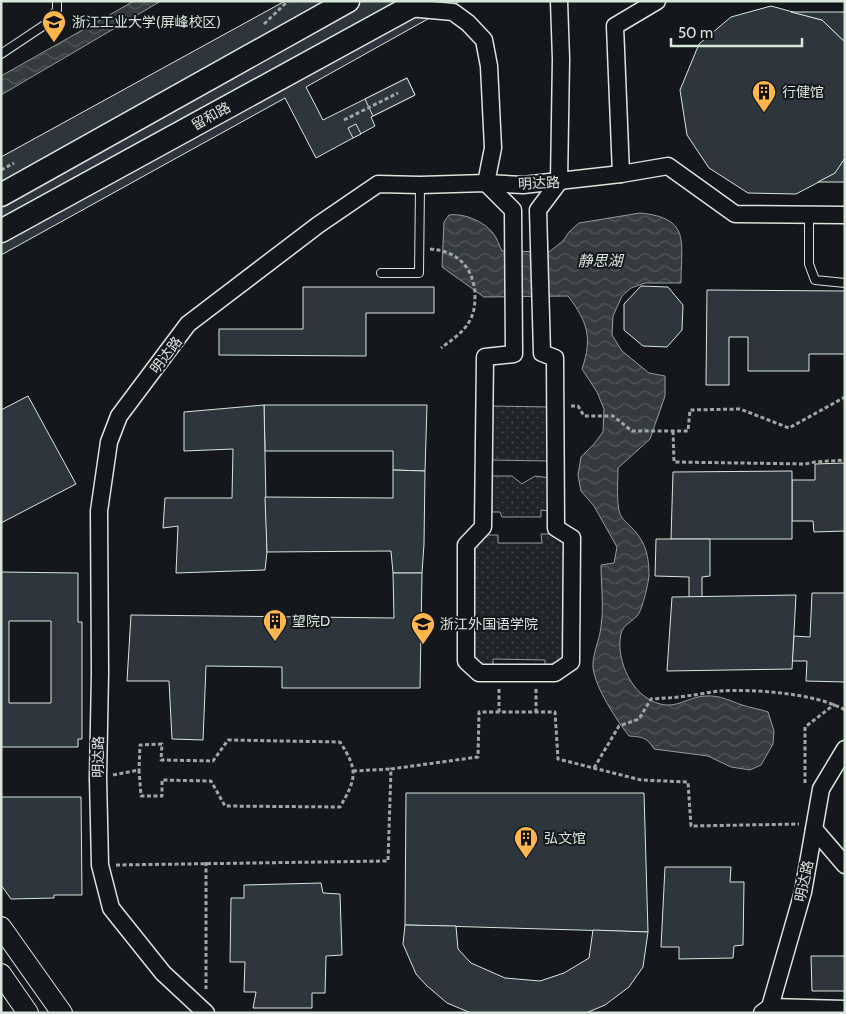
<svg xmlns="http://www.w3.org/2000/svg" width="846" height="1014" viewBox="0 0 846 1014" font-family="Cabin,'Noto Sans SC',sans-serif">
	<style>
		.grass { fill: url(#grass-dots); stroke: #939e99 }
		.water { fill: url(#water-waves); stroke: #939e99 }
		.building { fill: #2c363c; stroke: #d8e6dc; fill-rule: evenodd }
		.lines { fill: none; stroke-linecap: round; stroke-linejoin: round }
		.service-casing { stroke: #d8e6dc; stroke-width: 10 }
		.minor-casing { stroke: #d8e6dc; stroke-width: 19 }
		.tertiary-casing { stroke: #d8e6dc; stroke-width: 22 }
		.secondary-casing { stroke: #d8e6dc; stroke-width: 25 }
		.path { stroke: #9da8a2; stroke-width: 3; stroke-dasharray: 4 2.5; stroke-linecap: butt }
		.service { stroke: #14181c; stroke-width: 8 }
		.minor { stroke: #14181c; stroke-width: 16 }
		.tertiary { stroke: #14181c; stroke-width: 20 }
		.secondary { stroke: #14181c; stroke-width: 22 }
		.labels { text-anchor: middle; dominant-baseline: central; stroke-width: 4; stroke-linejoin: round; paint-order: stroke }
		.poi-label { font-size: 14px; fill: #d8e6dc; stroke: #14181c; text-anchor: start }
		.street-label { font-size: 14px; fill: #d8e6dc; stroke: #14181c }
		.water-label { font-size: 15px; font-style: italic; fill: #d8e6dc; stroke: #14181c }
	</style>
	<defs>
		<pattern id="grass-dots" width="8" height="8" patternUnits="userSpaceOnUse" patternTransform="scale(1.25)"><rect width="8" height="8" fill="#202428"/><path d="M2 2h.1M6 6h.1" fill="none" stroke="#404447" stroke-width="1.8" stroke-linecap="round"/></pattern>
		<pattern id="water-waves" width="16" height="10" patternUnits="userSpaceOnUse" patternTransform="scale(1.25)"><rect width="16" height="10" fill="#363b3e"/><path d="M0 5q4-4 8 0t8 0" fill="none" stroke="#525759"/></pattern>
	</defs>
	<rect width="100%" height="100%" fill="#14181c"/>
	<g class="grass">
		<path d="M493 406 549 407 548 461 492 460Z"/>
		<path d="M491 476H512L522 484 535 476 550 478 549 511 541 510V517H502L500 512H492Z"/>
		<path d="M541 534H554L565 540V658L555 666H545V660L493 659V666L481 665 475 661 474 654 475 542 485 535H498V543H542Z"/>
	</g>
	<g class="water">
		<path d="M134 1H161L1 95V76Z"/>
		<path d="M640 213C691 218 681 241 681 283H645L631 288 622 296 613 316 612 335 622 351 649 373 665 376V396L650 439 618 468C618 481 616 502 620 514 622 519 628 524 632 528 646 542 649 557 649 576 648 585 642 611 637 616 628 625 621 625 620 640 618 667 636 702 666 705 680 706 692 696 706 696 720 695 730 701 742 705 751 708 760 709 768 712L774 731 773 744 761 765 750 770 731 767 708 756 654 749C647 737 642 737 629 736 616 719 596 689 593 668 592 654 600 640 601 626 604 608 601 584 601 565L614 563 617 547 594 506 581 491 578 475 581 457 594 444 603 432 604 409 597 392 582 369C593 337 587 321 568 296L484 297 442 267 444 222 449 215C464 213 483 221 493 233 497 238 499 245 502 251L549 252 563 241 569 232 579 223Z"/>
	</g>
	<g class="building">
		<path d="M285 1H460L306 87 323 120 407 78 415 95 371 117 375 126 316 158 285 98 1 255V157Z"/>
		<path d="M771 6 822 20 845 42V158L836 173 796 194 748 193 709 168 687 135 680 90 699 44 731 17Z"/>
		<path d="M791 12H845V42L822 20Z"/>
		<path d="M407 78 415 95 373 116 365 99Z"/>
		<path d="M356 124 361 134 353 138 348 128Z"/>
		<path d="M845 158V182H818L835 173Z"/>
		<path d="M641 286 668 287 683 305 682 330 667 347 643 346 624 330V304Z"/>
		<path d="M303 287H434V313H366V356L219 355V329H303Z"/>
		<path d="M707 290 845 291V354H809V371H748V337H729V385H706Z"/>
		<path d="M28 396 76 484 1 523V410Z"/>
		<path d="M264 405H427L425 471 393 470V451H265Z"/>
		<path d="M264 405 267 552 265 570 176 573 178 526 163 528 165 498H232L233 449 184 451V412Z"/>
		<path d="M845 463V531L814 532 813 521H792V480H815V464Z"/>
		<path d="M393 470 425 471 424 544 422 573H393L391 551 267 552 265 497 393 498Z"/>
		<path d="M792 471V539H671L673 472Z"/>
		<path d="M656 539H710V576L702 577V597H689V577L655 576Z"/>
		<path d="M1 572 78 573V622H82V739H78V747H1ZM9 621H51V703H9Z"/>
		<path d="M393 573H422L420 688H282V667L206 666 203 740 172 739 169 681H127L131 615 394 618Z"/>
		<path d="M812 593H845V682L806 681 807 661H792L794 636 810 637Z"/>
		<path d="M796 595 792 669 667 671 672 597Z"/>
		<path d="M406 793H644L648 932 405 925Z"/>
		<path d="M1 797H81L82 895H54V898L11 899 1 885Z"/>
		<path d="M665 867H731L730 882H744L743 945 734 946 733 958 679 959V947H661Z"/>
		<path d="M321 883 323 893 340 894 342 955 326 956 325 993H312V1008H253L256 992H244L245 962H230L231 898H244V885Z"/>
		<path d="M405 925 456 926 458 949 471 963 505 978 540 981 564 973 589 958 593 930 648 932 643 967 629 987 605 1005 586 1013H471L447 1003 426 985 416 974 403 944Z"/>
		<path d="M811 956H845V991H812Z"/>
	</g>
	<g class="lines">
		<g class="service-casing">
			<g id="service">
				<path d="M1 54 46 24 57 10V1"/>
				<path d="M809 214V264L815 280 845 283"/>
				<path d="M381 273H419L420 185"/>
			</g>
		</g>
		<g class="minor-casing">
			<g id="minor">
				<path d="M409 8 453 12 468 23 484 40 489 66 493 148 486 183 513 210 514 354 485 357 483 527 466 545V661L479 673H555L571 662 572 538 556 528 555 358 542 353 538 210 559 182 561 59 559 1"/>
				<path d="M621 174 615 26 657 1"/>
				<path d="M814 829 845 865"/>
				<path d="M770 1007 845 1009"/>
				<path d="M206 1013 163 973 111 908 100 865 98 778 100 673 99 511 109 442 119 416 188 324 318 225 378 184 420 185 486 183 523 185 621 174 668 166 735 214 845 215"/>
				<path d="M762 1013 770 1007 803 892 821 789 845 749"/>
			</g>
		</g>
		<g class="tertiary-casing">
			<g id="tertiary">
				<path d="M1 927 62 1013"/>
				<path d="M1 974 28 1013"/>
			</g>
		</g>
		<g class="secondary-casing">
			<g id="secondary">
				<path d="M1 195 348 1"/>
				<path d="M1 231 421 1"/>
			</g>
		</g>
		<g class="path">
			<path d="M264 24 288 1"/>
			<path d="M344 120 398 93"/>
			<path d="M1 170 14 163"/>
			<path d="M430 249C457 251 472 266 475 292 475 303 475 312 469 322 463 333 450 341 441 348"/>
			<path d="M571 406H578L584 416H613L632 431H688L690 410 740 409 789 428 845 397"/>
			<path d="M673 431 674 462 805 464 815 462 845 460"/>
			<path d="M499 689V712"/>
			<path d="M536 689V712"/>
			<path d="M594 768 619 726 639 719 651 699C663 698 674 698 686 696 697 695 709 692 720 691 754 689 815 693 845 710"/>
			<path d="M353 771 391 769"/>
			<path d="M113 775 139 770 141 796H162V780L211 781 225 806 340 807C356 779 359 771 340 742L228 740 213 761 161 760 162 744 140 745 139 770"/>
			<path d="M805 783V727L835 704"/>
			<path d="M206 862V989"/>
			<path d="M116 865 388 861 391 769 478 757 479 712H555L558 759 641 780 688 782 691 826 799 824"/>
		</g>
		<use href="#service" class="service"/>
		<use href="#minor" class="minor"/>
		<use href="#tertiary" class="tertiary"/>
		<use href="#secondary" class="secondary"/>
	</g>
	<defs>
		<g id="university-pin" transform="scale(1.25)"><path d="M0 17L-7.5 6A9.5 9.5 0 1 1 7.5 6Z" fill="#ffb74d" stroke="#14181c"/><path d="M0-5L7-2L0 1L-7-2ZM-4 1L0 2.5L4 1V4Q0 6-4 4Z" fill="#111"/></g>
		<g id="building-pin" transform="scale(1.25)"><path d="M0 17L-7.5 6A9.5 9.5 0 1 1 7.5 6Z" fill="#ffb74d" stroke="#14181c"/><path d="M-4-6H4V6H1V3H-1V6H-4ZM-2.5-4.3h1.7v1.8h-1.7ZM.8-4.3h1.7v1.8H.8ZM-2.5-1h1.7V.8h-1.7ZM.8-1h1.7V.8H.8Z" fill="#111"/></g>
		<g id="school-pin" transform="scale(1.25)"><path d="M0 17L-7.5 6A9.5 9.5 0 1 1 7.5 6Z" fill="#ffb74d" stroke="#14181c"/><path d="M0-5L7-2L0 1L-7-2ZM-4 1L0 2.5L4 1V4Q0 6-4 4Z" fill="#111"/></g>
	</defs>
	<g fill-rule="evenodd">
		<use href="#university-pin" x="54" y="22"/>
		<use href="#building-pin" x="764" y="92"/>
		<use href="#building-pin" x="275" y="621"/>
		<use href="#school-pin" x="423" y="624"/>
		<use href="#building-pin" x="526" y="838"/>
	</g>
	<g class="labels">
		<g class="poi-label">
			<text x="72" y="22">浙江工业大学(屏峰校区)</text>
			<text x="782" y="92">行健馆</text>
			<text x="292" y="621">望院D</text>
			<text x="440" y="624">浙江外国语学院</text>
			<text x="544" y="838">弘文馆</text>
		</g>
		<g class="street-label">
			<text transform="translate(211 116) rotate(-29)">留和路</text>
			<text transform="translate(539 183) rotate(-3)">明达路</text>
			<text transform="translate(166 355) rotate(-53)">明达路</text>
			<text transform="translate(98 757) rotate(-89)">明达路</text>
			<text transform="translate(804 881) rotate(-78)">明达路</text>
		</g>
		<g class="water-label">
			<text x="600" y="261">静思湖</text>
		</g>
	</g>
	<rect width="846" height="1014" fill="none" stroke="#d8e6dc" stroke-width="5"/>
	<path d="M671 38v8h131v-8" fill="none" stroke="#d8e6dc" stroke-width="2.5"/>
	<text x="678" y="38" font-size="15" fill="#d8e6dc" stroke="#14181c" stroke-width="4" paint-order="stroke">50 m</text>
</svg>
